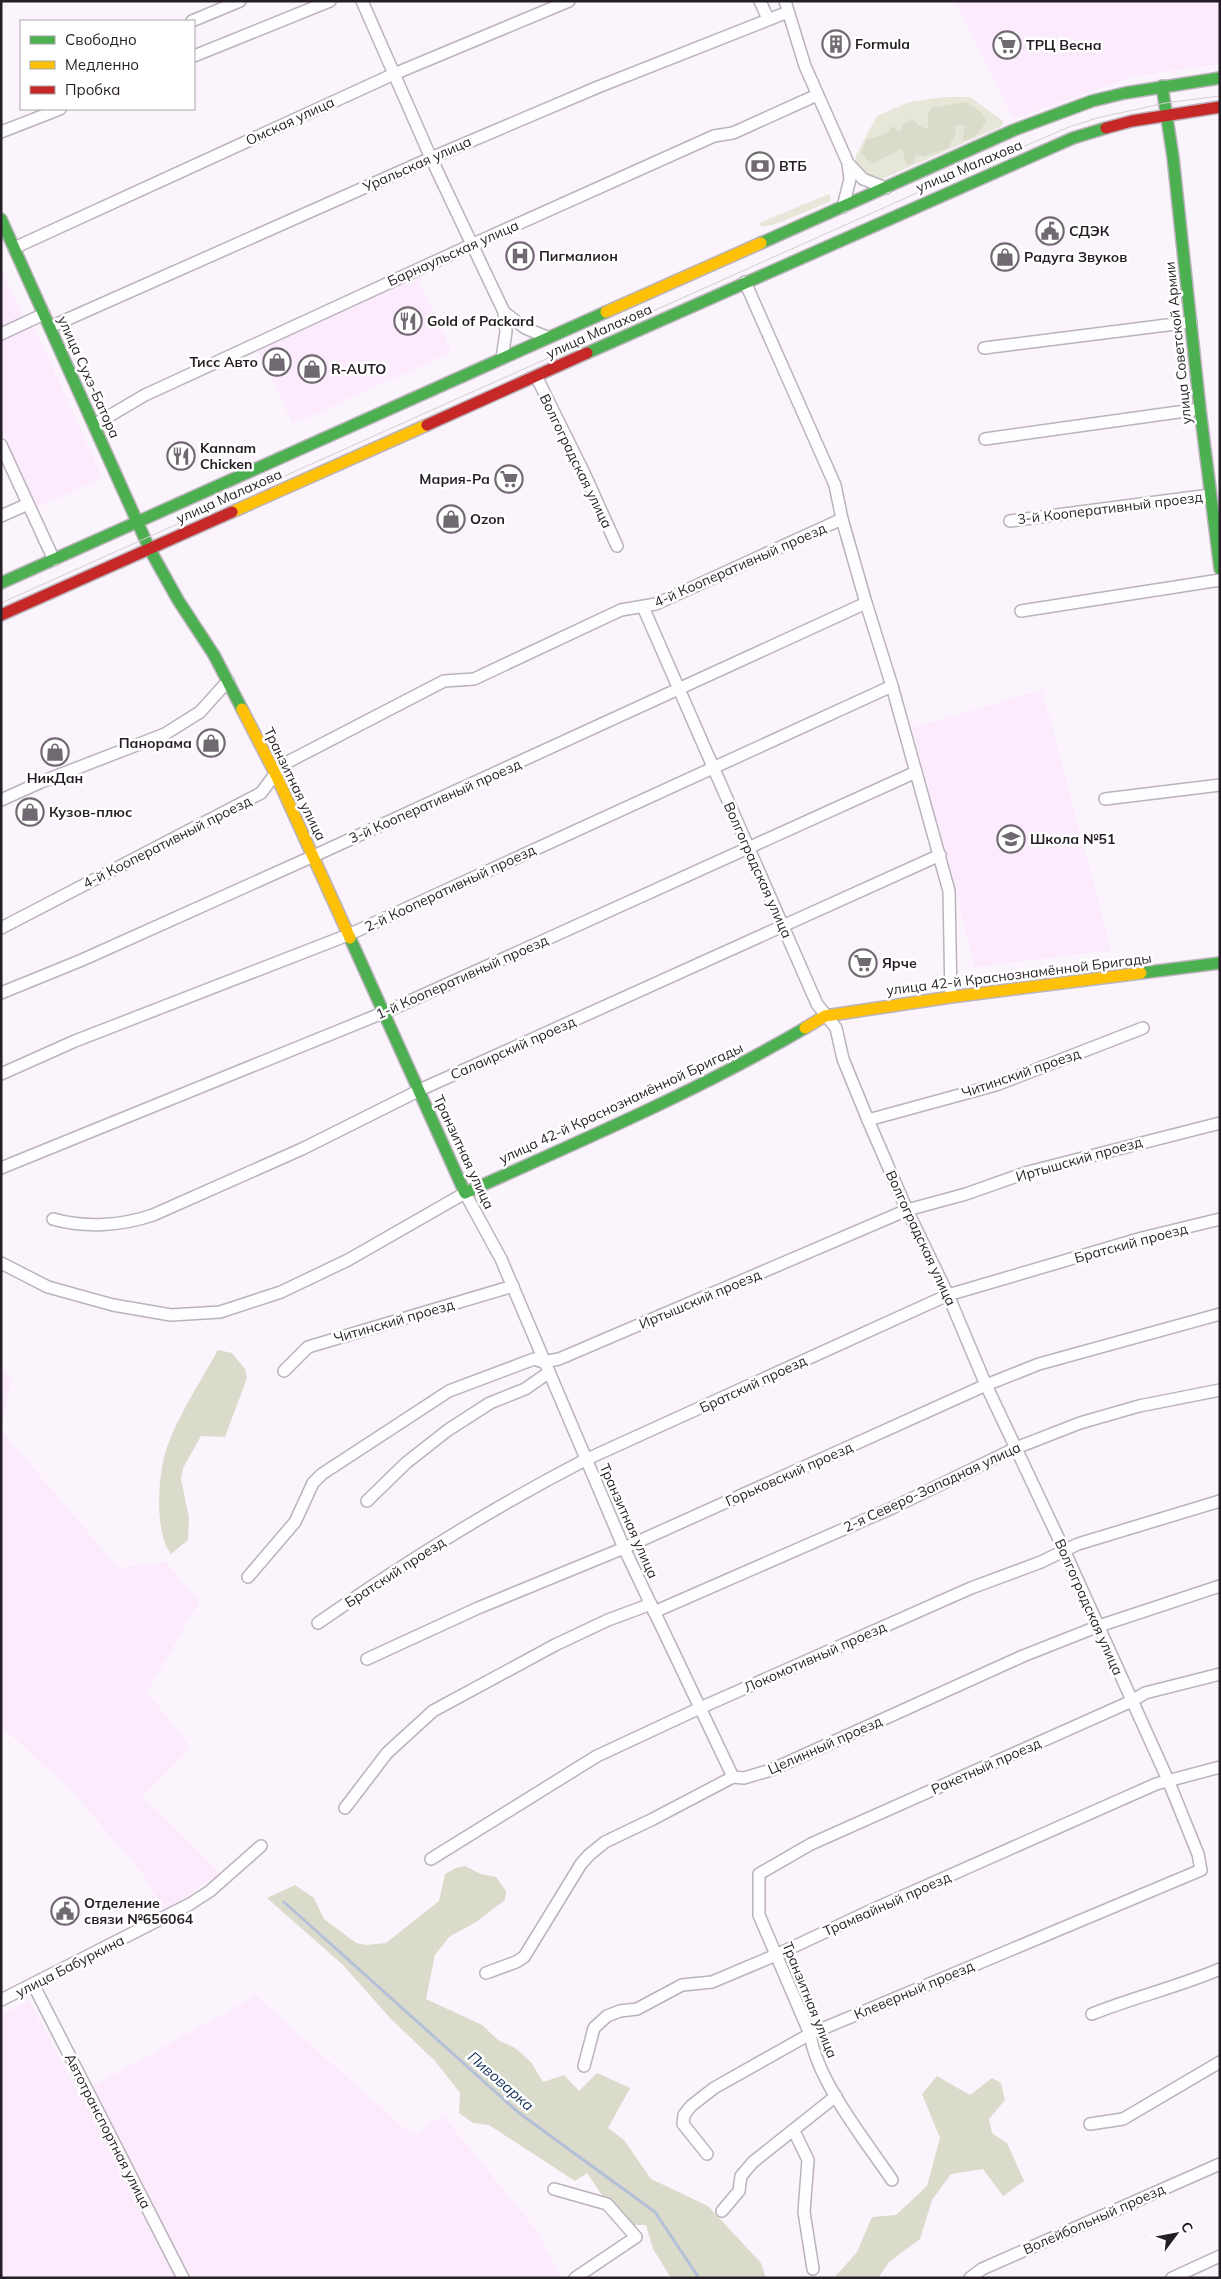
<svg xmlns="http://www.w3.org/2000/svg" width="1221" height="2279" viewBox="0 0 1221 2279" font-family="Mulish,sans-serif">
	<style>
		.built { fill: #fceafd }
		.green { fill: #e7e7d9 }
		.forest { fill: #dbdbcb }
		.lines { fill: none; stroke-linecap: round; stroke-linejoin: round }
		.stream { stroke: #b4c0d7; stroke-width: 3 }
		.street-casing { stroke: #bab3bb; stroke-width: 14 }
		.fast-casing { stroke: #bab3bb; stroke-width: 14 }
		.slow-casing { stroke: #bab3bb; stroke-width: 14 }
		.jam-casing { stroke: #bab3bb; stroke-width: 14 }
		.street { stroke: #fefdff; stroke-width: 11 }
		.fast { stroke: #4caf50; stroke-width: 11 }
		.slow { stroke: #ffc107; stroke-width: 11 }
		.jam { stroke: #c62828; stroke-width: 11 }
		.tram { stroke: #d1cfd2; stroke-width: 1 }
		.labels { text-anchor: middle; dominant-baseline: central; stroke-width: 5; stroke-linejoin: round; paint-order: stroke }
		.poi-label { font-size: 14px; font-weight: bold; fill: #261e26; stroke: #fff; text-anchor: start }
		.street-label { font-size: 14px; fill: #261e26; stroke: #fff }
		.water-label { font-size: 15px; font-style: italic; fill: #16355b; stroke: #fff }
	</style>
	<rect width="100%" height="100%" fill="#fbf4fc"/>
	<g class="built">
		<path d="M955 1H1220V64L1135 76 1013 119Z"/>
		<path d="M1 268 26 324 35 329 102 477 31 511 1 445Z"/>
		<path d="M417 276 451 352 293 424 257 348Z"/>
		<path d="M1042 690 1111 950 975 967 912 728Z"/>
		<path d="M1 1372 12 1376 1 1428Z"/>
		<path d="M1 1430 118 1568 166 1562 199 1602 147 1692 190 1747 142 1797 220 1873 165 1911 141 1871 69 1788 1 1726Z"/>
		<path d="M256 1996 413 2136 443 2116 534 2227 562 2278H1V2015L29 2001 79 2094Z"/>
	</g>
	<g class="green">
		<path d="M944 97H970L1002 120 1003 124 1000 127 880 180 864 176 855 163 856 155 877 116 909 102Z"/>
		<path d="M829 194 831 199 829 202 776 224 762 227 759 223Z"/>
	</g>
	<g class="forest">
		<path d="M965 102 981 112 986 120C981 132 975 138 962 141L965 125H955L956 133 948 148 925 156 916 155 913 163 907 166 902 149 871 164 861 153 866 140 885 134 893 126 899 132 903 125 911 119 925 129 928 128V115L931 108Z"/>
		<path d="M218 1350 232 1353 245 1369 247 1378 225 1437 201 1436 183 1468 181 1479 189 1518 188 1540 171 1554C153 1531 158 1467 169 1442 181 1411 202 1379 218 1350Z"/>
		<path d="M465 1866 481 1874 496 1877 506 1891 505 1900 476 1922 449 1937 435 1955 426 1999 482 2025 498 2040 515 2048 531 2062 543 2082 564 2075 579 2091 597 2073 630 2088 608 2128 624 2140 651 2179 708 2206 761 2263 766 2278H671L653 2249 646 2225H633L606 2213 602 2195 587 2173 575 2181 489 2125 473 2123 459 2113 460 2093 435 2061 391 2019 343 1965 267 1898 295 1885 314 1898 324 1919 356 1943 366 1945 386 1943 439 1901 445 1874 456 1868Z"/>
		<path d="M937 2076 970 2095 992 2078 1001 2083 1005 2100 989 2119 992 2133 1007 2143 1024 2181 1003 2196 983 2169 951 2174 932 2200 920 2239 889 2262 878 2278H834L857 2252 872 2217 896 2215 927 2186 940 2138 922 2094Z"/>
	</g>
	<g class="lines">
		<path class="stream" d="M284 1902 519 2113 655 2212 699 2278"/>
		<g class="street-casing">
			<g id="street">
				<path d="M362 1 431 158 504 312 506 332 502 358"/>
				<path d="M760 1 768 19"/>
				<path d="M785 1 805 66 848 163 863 179 886 188"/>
				<path d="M192 21 240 1"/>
				<path d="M194 56 330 1"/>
				<path d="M1 132 60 109"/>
				<path d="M843 207 850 179 848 164"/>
				<path d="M14 248 394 74 569 1"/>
				<path d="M745 282 835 485 842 519 866 603 892 686 949 891 951 997"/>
				<path d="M504 312 525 328 547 337"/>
				<path d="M50 327 431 158 598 87 788 12"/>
				<path d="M1 334 44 314"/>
				<path d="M984 348 1191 322"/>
				<path d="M536 376 584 473 617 546"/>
				<path d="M94 425 145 395 471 245 714 136 733 133 817 95"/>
				<path d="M985 439 1200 409"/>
				<path d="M1 445 54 560"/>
				<path d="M1 516 28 504"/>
				<path d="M1010 521 1210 495"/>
				<path d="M643 607 817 1004 836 1028 843 1059 868 1120 907 1210 948 1295 986 1385 1064 1550 1168 1780 1198 1854 1201 1870 810 2034 714 2088 691 2106 684 2115 683 2124 707 2154"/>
				<path d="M1021 611 1220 580"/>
				<path d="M1105 799 1220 785"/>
				<path d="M1 800 41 782 165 734 200 712 228 681"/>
				<path d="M1 928 261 793 282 765 444 681 474 679 621 610 656 604 842 519"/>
				<path d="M1 993 82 960 318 854 866 603"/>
				<path d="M1 1074 75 1041 348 935 892 686"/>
				<path d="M868 1120 996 1085 1143 1028"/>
				<path d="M1 1168 390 1010 916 772"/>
				<path d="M53 1219C85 1228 121 1226 153 1215L302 1149 424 1088 940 855"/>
				<path d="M1 1263 48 1287 113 1305 171 1315 220 1312 281 1292 348 1260 465 1193 501 1259 624 1548 733 1777"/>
				<path d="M284 1371 308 1347 513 1286"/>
				<path d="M367 1501 406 1463 448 1430 490 1403 525 1389 548 1373"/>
				<path d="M248 1577 295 1522 313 1483 322 1474 449 1391 534 1359 543 1362 559 1359 907 1210 966 1194 1028 1172 1220 1123"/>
				<path d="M654 1612 892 1508 1016 1448 1080 1423 1139 1406 1220 1390"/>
				<path d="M318 1623C404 1563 492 1508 585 1460L948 1295 1142 1238 1220 1219"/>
				<path d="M367 1659 478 1608 624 1548 986 1385 1039 1364 1220 1314"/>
				<path d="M345 1808 387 1753 433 1711 555 1645 608 1620 651 1604"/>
				<path d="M431 1859 597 1756 700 1708 971 1588 1041 1562 1078 1544 1220 1501"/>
				<path d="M486 1973 516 1962 524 1957 581 1864 589 1855 605 1842 653 1819 733 1777 744 1778 771 1770 1023 1656 1099 1626 1220 1586"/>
				<path d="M33 1984 183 2278"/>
				<path d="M1 2000 190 1904 210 1891 261 1846"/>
				<path d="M1092 2014C1134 1997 1178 1987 1220 1969"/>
				<path d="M584 2066 594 2028 607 2016 620 2011 637 2009 682 1985 712 1982 776 1955 874 1909 1156 1784 1220 1767"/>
				<path d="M1090 2124 1123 2119 1220 2062"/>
				<path d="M794 2131 808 2160 804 2212 813 2269"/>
				<path d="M892 2180C865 2140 817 2081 810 2034L759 1915V1874L811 1844 1132 1701 1145 1693 1220 1674"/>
				<path d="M554 2189 607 2204 636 2237 575 2278"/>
				<path d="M722 2211 739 2191 741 2176 753 2162 836 2096"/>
				<path d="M970 2278 982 2269 1220 2164"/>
				<path d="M1172 2278 1220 2256"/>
			</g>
		</g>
		<g class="fast-casing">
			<g id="fast">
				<path d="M1162 86 1173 157 1200 409 1220 569"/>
				<path d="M1 219 149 548 178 600 214 655 242 709"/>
				<path d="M761 243 1014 130 1092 101 1125 93 1220 78"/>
				<path d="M587 353 1073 138 1106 128"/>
				<path d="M1 583 606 312"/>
				<path d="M350 938 465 1193C580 1141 696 1092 805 1028"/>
				<path d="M1141 973 1220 963"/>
			</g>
		</g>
		<g class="slow-casing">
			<g id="slow">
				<path d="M606 312 761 243"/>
				<path d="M232 512 427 425"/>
				<path d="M242 709 276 775 350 938"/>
				<path d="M805 1028 825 1016 951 997 1141 973"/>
			</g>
		</g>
		<g class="jam-casing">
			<g id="jam">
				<path d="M1106 128 1132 121 1220 107"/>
				<path d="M427 425 587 353"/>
				<path d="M1 615 232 512"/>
			</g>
		</g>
		<use href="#street" class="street"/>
		<use href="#fast" class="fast"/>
		<use href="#slow" class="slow"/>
		<use href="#jam" class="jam"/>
		<path class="tram" d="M1 603 948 179 1069 127 1097 118 1165 103 1220 96"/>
	</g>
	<defs>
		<g id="building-ring" transform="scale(1.4375)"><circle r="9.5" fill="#fff" stroke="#716971" stroke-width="1.5"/><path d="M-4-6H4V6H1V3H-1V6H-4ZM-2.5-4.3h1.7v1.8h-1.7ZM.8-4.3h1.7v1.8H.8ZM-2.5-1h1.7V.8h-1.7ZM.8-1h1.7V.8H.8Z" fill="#716971"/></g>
		<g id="supermarket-ring" transform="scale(1.4375)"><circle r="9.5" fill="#fff" stroke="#716971" stroke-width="1.5"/><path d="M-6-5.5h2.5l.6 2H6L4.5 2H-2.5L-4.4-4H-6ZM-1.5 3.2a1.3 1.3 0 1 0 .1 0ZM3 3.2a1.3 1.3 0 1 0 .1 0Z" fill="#716971"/></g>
		<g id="bank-ring" transform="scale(1.4375)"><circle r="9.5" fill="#fff" stroke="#716971" stroke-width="1.5"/><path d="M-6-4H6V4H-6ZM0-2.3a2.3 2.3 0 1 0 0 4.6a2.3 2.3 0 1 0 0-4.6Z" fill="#716971"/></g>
		<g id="civic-ring" transform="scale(1.4375)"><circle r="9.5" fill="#fff" stroke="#716971" stroke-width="1.5"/><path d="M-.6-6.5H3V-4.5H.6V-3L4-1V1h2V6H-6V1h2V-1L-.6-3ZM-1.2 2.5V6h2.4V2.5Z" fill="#716971"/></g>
		<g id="hospital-ring" transform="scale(1.4375)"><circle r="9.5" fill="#fff" stroke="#716971" stroke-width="1.5"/><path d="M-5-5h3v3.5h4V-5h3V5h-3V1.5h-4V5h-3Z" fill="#716971"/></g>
		<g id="shop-ring" transform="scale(1.4375)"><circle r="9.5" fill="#fff" stroke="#716971" stroke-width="1.5"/><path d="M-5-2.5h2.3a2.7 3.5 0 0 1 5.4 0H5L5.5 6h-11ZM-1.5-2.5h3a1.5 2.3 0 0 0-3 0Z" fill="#716971"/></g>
		<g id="restaurant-ring" transform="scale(1.4375)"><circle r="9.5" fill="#fff" stroke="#716971" stroke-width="1.5"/><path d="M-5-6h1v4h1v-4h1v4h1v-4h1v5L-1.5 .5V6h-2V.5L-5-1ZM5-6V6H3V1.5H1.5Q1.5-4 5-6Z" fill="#716971"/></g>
		<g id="school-ring" transform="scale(1.4375)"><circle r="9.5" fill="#fff" stroke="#716971" stroke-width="1.5"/><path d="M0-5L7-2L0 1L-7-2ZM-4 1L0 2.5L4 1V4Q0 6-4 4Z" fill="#716971"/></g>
	</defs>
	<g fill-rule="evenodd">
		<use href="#building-ring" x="836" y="44"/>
		<use href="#supermarket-ring" x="1007" y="45"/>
		<use href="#bank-ring" x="760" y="166"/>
		<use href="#civic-ring" x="1050" y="231"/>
		<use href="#hospital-ring" x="520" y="256"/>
		<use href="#shop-ring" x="1005" y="257"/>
		<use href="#restaurant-ring" x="408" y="321"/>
		<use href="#shop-ring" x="277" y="362"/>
		<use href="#shop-ring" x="312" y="369"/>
		<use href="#restaurant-ring" x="181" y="456"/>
		<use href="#supermarket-ring" x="509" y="479"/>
		<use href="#shop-ring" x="451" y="519"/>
		<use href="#shop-ring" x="211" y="743"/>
		<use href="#shop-ring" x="55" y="752"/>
		<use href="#shop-ring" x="30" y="812"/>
		<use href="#school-ring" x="1011" y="839"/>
		<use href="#supermarket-ring" x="863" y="963"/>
		<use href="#civic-ring" x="65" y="1911"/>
	</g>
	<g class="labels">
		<g class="poi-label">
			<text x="855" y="44">Formula</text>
			<text x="1026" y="45">ТРЦ Весна</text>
			<text x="779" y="166">ВТБ</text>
			<text x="1069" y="231">СДЭК</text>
			<text x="539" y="256">Пигмалион</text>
			<text x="1024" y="257">Радуга Звуков</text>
			<text x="427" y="321">Gold of Packard</text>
			<text x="258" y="362" text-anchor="end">Тисс Авто</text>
			<text x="331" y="369">R-AUTO</text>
			<text x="200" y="448">Kannam<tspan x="200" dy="16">Chicken</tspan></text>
			<text x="490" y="479" text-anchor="end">Мария-Ра</text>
			<text x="470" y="519">Ozon</text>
			<text x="192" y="743" text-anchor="end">Панорама</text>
			<text x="55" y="778" text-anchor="middle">НикДан</text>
			<text x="49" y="812">Кузов-плюс</text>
			<text x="1030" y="839">Школа №51</text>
			<text x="882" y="963">Ярче</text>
			<text x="84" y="1903">Отделение<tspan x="84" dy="16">связи №656064</tspan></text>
		</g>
		<g class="street-label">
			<text transform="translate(290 121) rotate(-25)">Омская улица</text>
			<text transform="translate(417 164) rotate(-24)">Уральская улица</text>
			<text transform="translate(969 166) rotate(-23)">улица Малахова</text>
			<text transform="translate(453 253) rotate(-24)">Барнаульская улица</text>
			<text transform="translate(599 331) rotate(-24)">улица Малахова</text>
			<text transform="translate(1178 343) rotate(-96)">улица Советской Армии</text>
			<text transform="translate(89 377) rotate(66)">улица Сухэ-Батора</text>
			<text transform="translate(576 461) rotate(64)">Волгоградская улица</text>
			<text transform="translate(229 496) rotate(-24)">улица Малахова</text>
			<text transform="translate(1110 508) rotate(-7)">3-й Кооперативный проезд</text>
			<text transform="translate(740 565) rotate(-24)">4-й Кооперативный проезд</text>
			<text transform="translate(295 784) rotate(64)">Транзитная улица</text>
			<text transform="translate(435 801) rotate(-24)">3-й Кооперативный проезд</text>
			<text transform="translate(167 842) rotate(-27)">4-й Кооперативный проезд</text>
			<text transform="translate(758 870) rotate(66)">Волгоградская улица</text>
			<text transform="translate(450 888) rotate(-25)">2-й Кооперативный проезд</text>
			<text transform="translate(1019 974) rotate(-7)">улица 42-й Краснознамённой Бригады</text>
			<text transform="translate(462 977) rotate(-24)">1-й Кооперативный проезд</text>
			<text transform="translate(513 1048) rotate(-24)">Салаирский проезд</text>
			<text transform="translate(1021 1073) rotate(-19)">Читинский проезд</text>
			<text transform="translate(621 1103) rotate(-25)">улица 42-й Краснознамённой Бригады</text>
			<text transform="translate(464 1152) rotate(65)">Транзитная улица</text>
			<text transform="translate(1079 1159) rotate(-16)">Иртышский проезд</text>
			<text transform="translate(921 1238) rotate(65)">Волгоградская улица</text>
			<text transform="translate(1131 1243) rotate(-15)">Братский проезд</text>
			<text transform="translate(700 1299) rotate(-23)">Иртышский проезд</text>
			<text transform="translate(394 1321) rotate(-16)">Читинский проезд</text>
			<text transform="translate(753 1384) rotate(-25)">Братский проезд</text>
			<text transform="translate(789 1474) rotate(-24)">Горьковский проезд</text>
			<text transform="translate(932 1487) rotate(-25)">2-я Северо-Западная улица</text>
			<text transform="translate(629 1521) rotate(66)">Транзитная улица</text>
			<text transform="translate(395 1572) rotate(-33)">Братский проезд</text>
			<text transform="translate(1089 1607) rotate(66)">Волгоградская улица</text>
			<text transform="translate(815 1657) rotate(-24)">Локомотивный проезд</text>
			<text transform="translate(825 1745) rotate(-24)">Целинный проезд</text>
			<text transform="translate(986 1766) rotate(-24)">Ракетный проезд</text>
			<text transform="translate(887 1904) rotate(-24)">Трамвайный проезд</text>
			<text transform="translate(70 1966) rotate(-27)">улица Бабуркина</text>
			<text transform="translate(914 1990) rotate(-23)">Клеверный проезд</text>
			<text transform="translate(810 2000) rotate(68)">Транзитная улица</text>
			<text transform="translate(108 2131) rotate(63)">Автотранспортная улица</text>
			<text transform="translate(1094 2219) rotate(-24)">Волейбольный проезд</text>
		</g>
		<g class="water-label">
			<text transform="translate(501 2081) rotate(41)">Пивоварка</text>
		</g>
	</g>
	<rect width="1221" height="2279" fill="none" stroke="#261e26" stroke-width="5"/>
	<rect x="20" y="20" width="175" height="90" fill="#ffffff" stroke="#a8a5a8"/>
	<rect x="30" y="36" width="25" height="8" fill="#4caf50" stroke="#a8a5a8"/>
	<text x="65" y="45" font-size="15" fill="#261e26">Свободно</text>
	<rect x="30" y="61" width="25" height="8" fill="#ffc107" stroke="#a8a5a8"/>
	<text x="65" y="70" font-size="15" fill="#261e26">Медленно</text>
	<rect x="30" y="86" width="25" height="8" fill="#c62828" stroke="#a8a5a8"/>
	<text x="65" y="95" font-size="15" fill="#261e26">Пробка</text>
	<g transform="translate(1176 2234) rotate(58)" stroke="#ffffff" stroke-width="4" paint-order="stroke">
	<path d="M0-4L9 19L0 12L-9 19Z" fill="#261e26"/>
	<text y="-8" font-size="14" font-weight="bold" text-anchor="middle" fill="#261e26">С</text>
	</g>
</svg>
